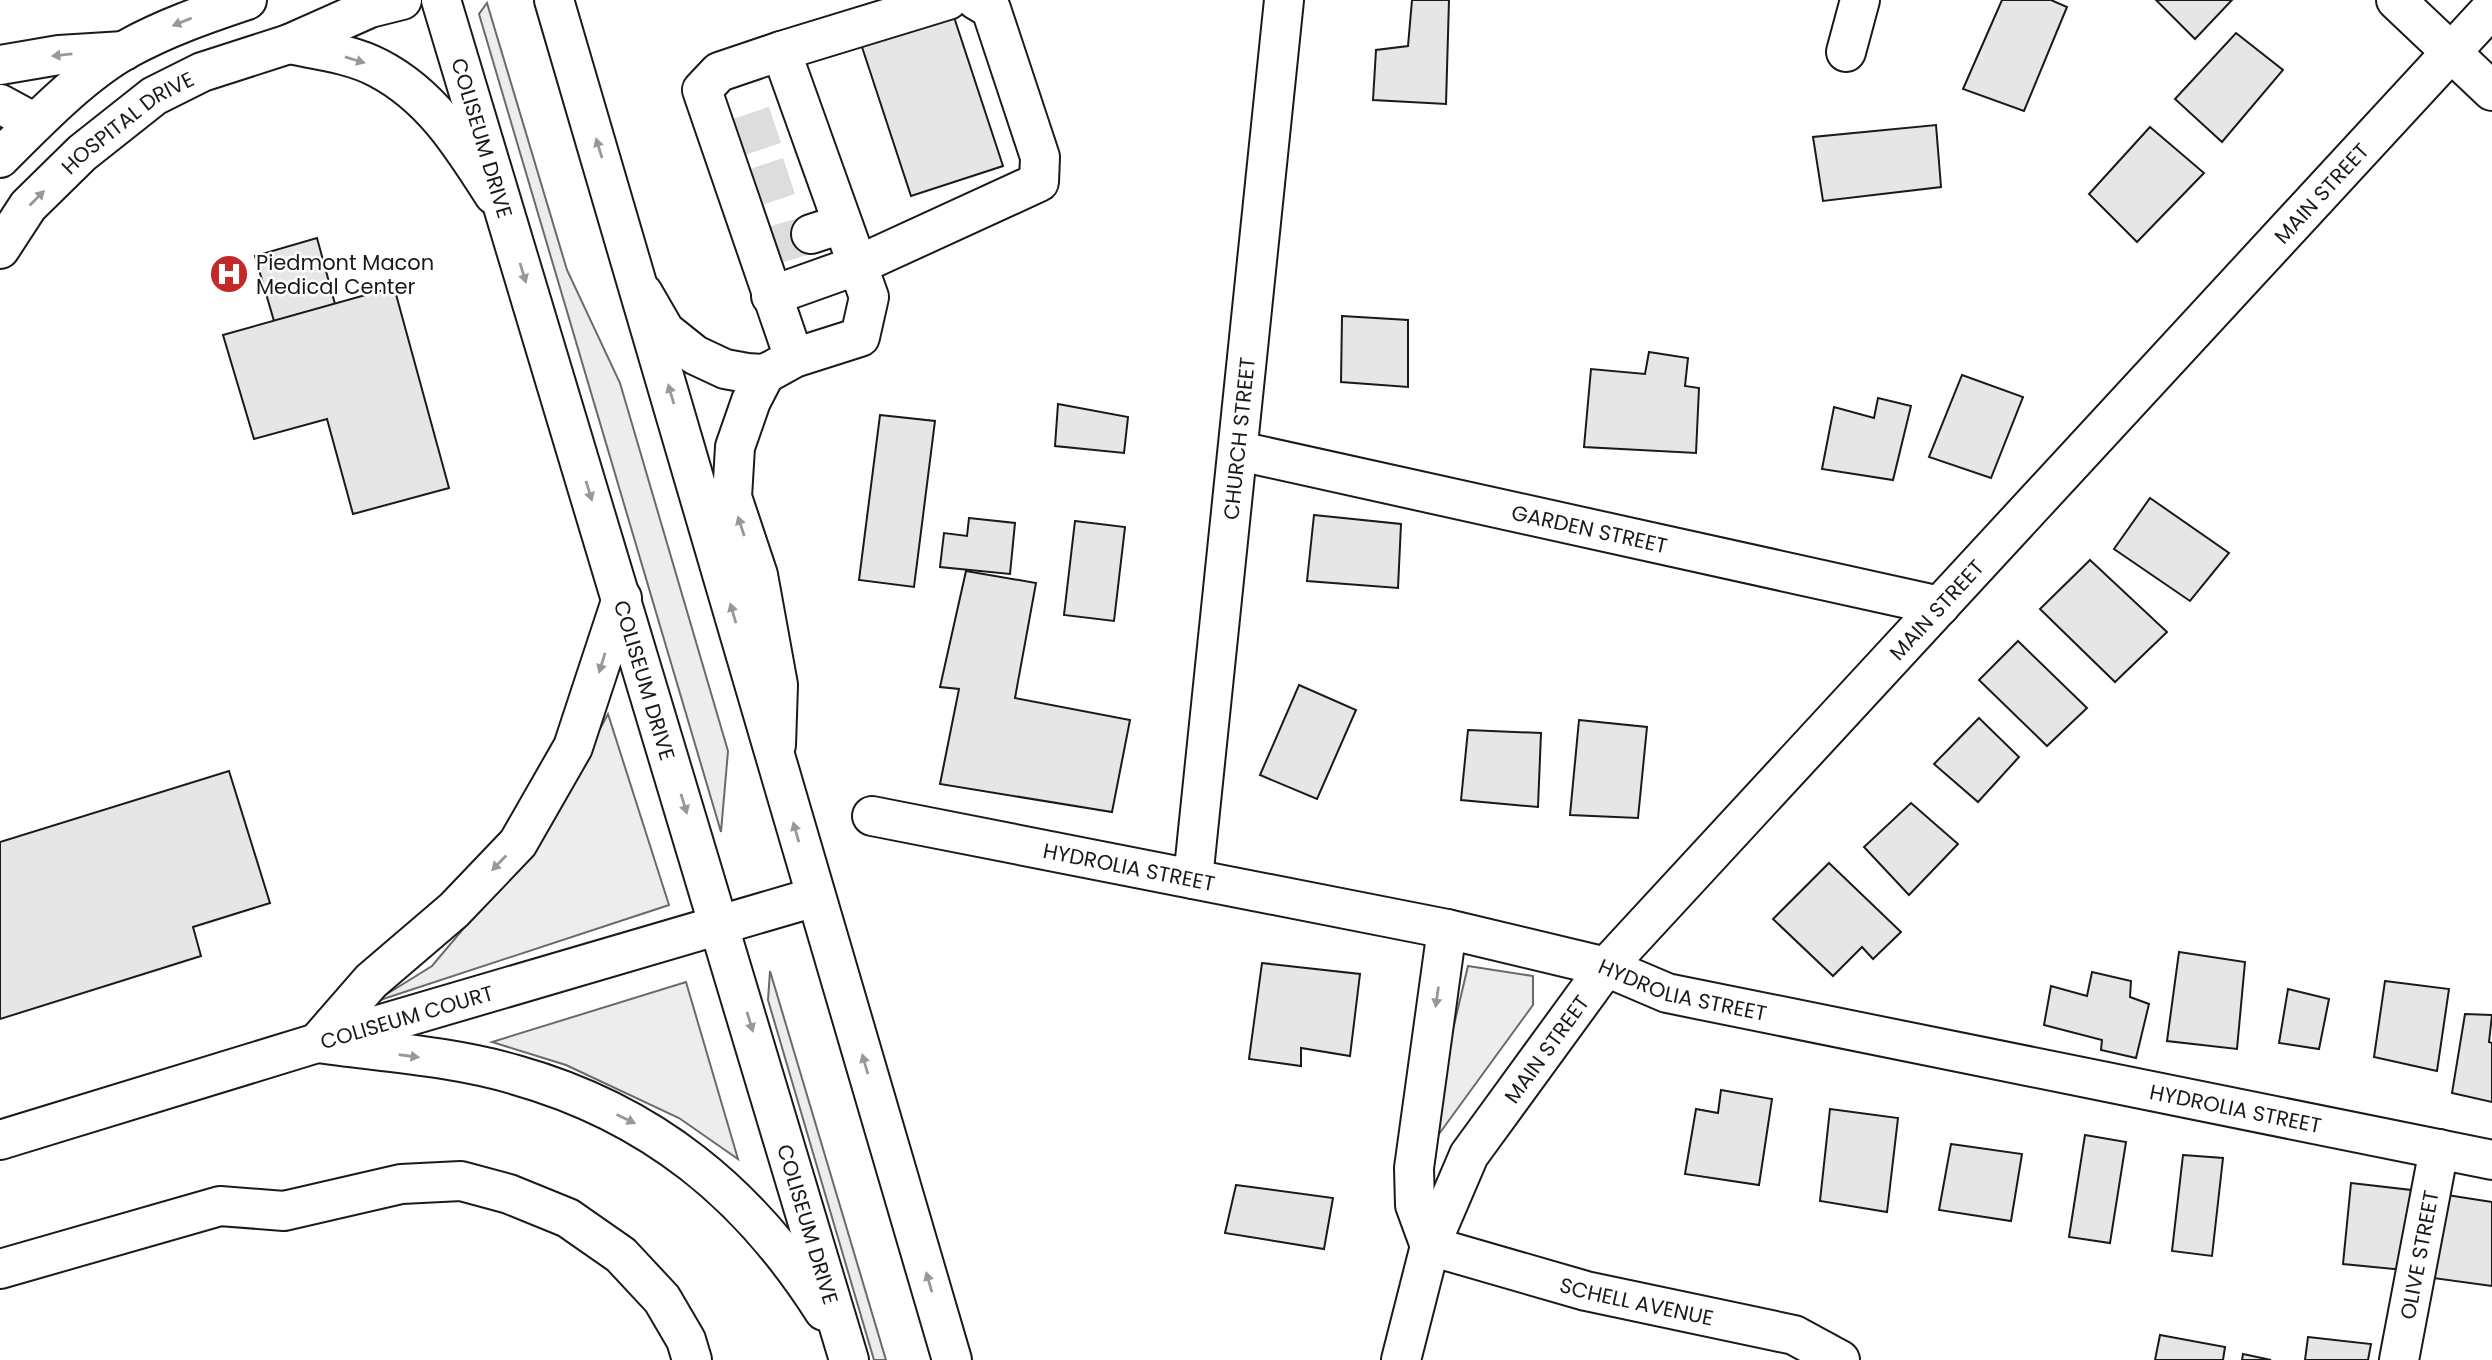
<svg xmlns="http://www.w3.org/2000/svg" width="2492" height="1360" viewBox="0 0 2492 1360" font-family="Poppins,sans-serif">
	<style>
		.green { fill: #ededed; stroke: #6a6a6a; stroke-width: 2 }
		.building { fill: #e6e6e6; stroke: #1a1a1a; stroke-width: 2 }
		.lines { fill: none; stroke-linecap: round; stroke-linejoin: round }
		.minor-tunnel { stroke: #ddd; stroke-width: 38; stroke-dasharray: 38 19; stroke-linecap: butt }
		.minor-casing { stroke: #1a1a1a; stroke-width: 42 }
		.major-casing { stroke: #1a1a1a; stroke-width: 42 }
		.minor { stroke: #fff; stroke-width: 38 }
		.major { stroke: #fff; stroke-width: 38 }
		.oneway { fill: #989898 }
		.labels { text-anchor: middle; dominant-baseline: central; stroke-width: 5; stroke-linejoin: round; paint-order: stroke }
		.street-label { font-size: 21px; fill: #1a1a1a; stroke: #fff }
		.poi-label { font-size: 21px; fill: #1a1a1a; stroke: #fff; text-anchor: start }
	</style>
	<rect width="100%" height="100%" fill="#fff"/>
	<g class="green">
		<path d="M487 3 567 270 620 383 728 751 721 832 479 14Z"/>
		<path d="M608 714 669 905 374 1002 432 966 544 833Z"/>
		<path d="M1468 966 1533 976V1005L1423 1156Z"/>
		<path d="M770 971 886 1360H874L768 1000Z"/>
		<path d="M686 982 738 1159 679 1118 566 1065 492 1042Z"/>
	</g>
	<g class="building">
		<path d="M1412 0H1449L1446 104 1373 100 1376 50 1408 46Z"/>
		<path d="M2002 0H2051L2067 7 2024 111 1963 89Z"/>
		<path d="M2156 0H2232L2195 39Z"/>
		<path d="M952 11 1003 166 911 196 860 41Z"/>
		<path d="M2236 33 2283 70 2222 142 2175 99Z"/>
		<path d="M1936 125 1941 187 1823 201 1813 137Z"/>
		<path d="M2150 127 2204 173 2137 242 2089 194Z"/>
		<path d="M317 238 335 304 274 321 255 256Z"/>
		<path d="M394 287 449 488 353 514 327 419 254 439 223 335Z"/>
		<path d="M1342 316 1408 320V387L1341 382Z"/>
		<path d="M1649 352 1688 358 1685 386 1699 388 1696 453 1584 447 1591 369 1645 374Z"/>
		<path d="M1962 375 2023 397 1991 478 1929 457Z"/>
		<path d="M1878 398 1911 406 1893 480 1822 469 1834 407 1874 418Z"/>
		<path d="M1058 404 1128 417 1124 453 1055 446Z"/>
		<path d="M880 415 935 421 914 587 859 580Z"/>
		<path d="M2150 498 2229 553 2190 601 2114 549Z"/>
		<path d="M1314 515 1401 524 1398 588 1307 581Z"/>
		<path d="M969 518 1015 523 1010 574 940 567 944 533 967 536Z"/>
		<path d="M1075 521 1125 527 1114 621 1064 615Z"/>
		<path d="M2090 560 2167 632 2115 682 2040 609Z"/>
		<path d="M966 571 1036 583 1015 698 1130 720 1112 812 940 784 959 689 940 687Z"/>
		<path d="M2018 641 2087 708 2047 746 1979 680Z"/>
		<path d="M1299 685 1356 710 1317 799 1260 775Z"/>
		<path d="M1979 718 2019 757 1978 802 1934 764Z"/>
		<path d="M1579 720 1647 727 1638 818 1570 815Z"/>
		<path d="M1468 730 1541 733 1538 807 1461 800Z"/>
		<path d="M229 771 270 903 193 927 201 956 0 1019V842Z"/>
		<path d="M1911 803 1958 844 1909 895 1864 847Z"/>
		<path d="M1829 863 1901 932 1873 959 1862 947 1833 976 1773 919Z"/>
		<path d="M2179 952 2245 962 2237 1049 2167 1041Z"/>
		<path d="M1262 963 1360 974 1350 1056 1301 1048V1066L1249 1059Z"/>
		<path d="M2092 972 2131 981 2130 997 2149 1004 2136 1058 2101 1050 2102 1040 2044 1025 2051 986 2087 996Z"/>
		<path d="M2385 981 2449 989 2437 1071 2374 1057Z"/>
		<path d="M2288 989 2329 999 2319 1049 2279 1043Z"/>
		<path d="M2465 1014 2492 1015 2489 1042 2492 1043V1102L2452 1093Z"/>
		<path d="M1721 1090 1772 1099 1759 1185 1685 1174 1696 1109 1718 1113Z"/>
		<path d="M1830 1109 1898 1118 1887 1212 1820 1201Z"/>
		<path d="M2085 1135 2126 1142 2110 1243 2069 1237Z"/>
		<path d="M1951 1144 2022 1154 2011 1221 1939 1210Z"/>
		<path d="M2183 1155 2223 1158 2212 1256 2172 1251Z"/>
		<path d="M2351 1183 2411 1190 2404 1270 2343 1264Z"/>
		<path d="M1236 1185 1333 1198 1324 1249 1225 1233Z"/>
		<path d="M2447 1195 2492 1202V1286L2433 1278Z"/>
		<path d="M2160 1335 2225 1347 2223 1360H2155Z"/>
		<path d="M2308 1337 2371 1344 2368 1360H2305Z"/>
		<path d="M2243 1354 2271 1360H2242Z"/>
	</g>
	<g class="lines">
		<g class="minor-tunnel">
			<path d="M739 137 780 123"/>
			<path d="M753 188 795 174"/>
			<path d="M771 246 811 234"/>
		</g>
		<g class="minor-casing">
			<g id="minor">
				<path d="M2396 0 2492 91"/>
				<path d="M289 44C318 50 352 54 378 68 432 96 462 145 494 195"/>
				<path d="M781 51 948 0"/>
				<path d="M1846 52 1860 0"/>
				<path d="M0 65 59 55 124 51"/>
				<path d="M0 104 35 123"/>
				<path d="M0 158C36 122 82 74 127 49 165 28 205 14 247 0"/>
				<path d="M811 234 842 224"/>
				<path id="s1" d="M0 249 28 206 82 153 154 96 202 72 289 44 370 8 402 0"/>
				<path d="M643 293 665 331 695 355 725 369 747 373 765 374 794 358 860 337 869 297 781 51 719 72 702 90 794 358"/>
				<path d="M771 296 858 265 1039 182 1040 157 991 9 976 0"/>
				<path d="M765 374 751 401 735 447 732 497 758 575 778 685 776 745"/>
				<path id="s2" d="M1239 451 1940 606"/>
				<path id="s3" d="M872 816 1447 929 1606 967 1667 993 2492 1160"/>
				<path id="s4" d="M1193 879 1284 0"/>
				<path id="s5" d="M1447 929 1414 1168 1415 1205 1430 1246 1586 1291 1794 1335 1840 1360"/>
				<path id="s6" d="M0 1140 317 1043 815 897"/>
				<path d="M0 1269 220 1206 284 1211 401 1184 461 1181 509 1194 568 1218 621 1255 662 1299 686 1340 692 1360"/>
				<path id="s7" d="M1401 1360 1430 1246 1469 1155 1606 967 2492 8"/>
				<path id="s8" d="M2399 1360 2439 1149"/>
			</g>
		</g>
		<g class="major-casing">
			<g id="major">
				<path id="s9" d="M441 0 849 1360"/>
				<path d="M554 0 952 1360"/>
				<path d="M317 1043C382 1052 452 1056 516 1075 651 1113 749 1193 824 1311"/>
				<path d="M317 1043 371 981 454 910 518 843 573 747 622 598"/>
			</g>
		</g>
		<use href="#minor" class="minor"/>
		<use href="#major" class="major"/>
	</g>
	<defs><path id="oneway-solid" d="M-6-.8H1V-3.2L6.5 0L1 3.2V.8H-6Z" transform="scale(1.75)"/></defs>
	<g class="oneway">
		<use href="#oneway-solid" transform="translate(182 22) rotate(158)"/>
		<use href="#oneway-solid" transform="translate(62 55) rotate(174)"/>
		<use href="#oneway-solid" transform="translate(355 60) rotate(17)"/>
		<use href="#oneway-solid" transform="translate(599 148) rotate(-107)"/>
		<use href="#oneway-solid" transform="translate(37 198) rotate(-45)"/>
		<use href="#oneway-solid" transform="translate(523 273) rotate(73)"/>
		<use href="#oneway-solid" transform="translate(671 394) rotate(-106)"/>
		<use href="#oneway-solid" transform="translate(589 491) rotate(73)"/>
		<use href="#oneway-solid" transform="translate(741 526) rotate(-108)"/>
		<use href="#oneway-solid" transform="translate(733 613) rotate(-106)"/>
		<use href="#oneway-solid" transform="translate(602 663) rotate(107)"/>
		<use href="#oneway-solid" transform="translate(684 804) rotate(73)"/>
		<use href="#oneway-solid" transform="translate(796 832) rotate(-106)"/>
		<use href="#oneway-solid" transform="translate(499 863) rotate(134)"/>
		<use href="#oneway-solid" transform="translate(1437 997) rotate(98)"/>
		<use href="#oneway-solid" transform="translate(750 1022) rotate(73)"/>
		<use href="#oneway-solid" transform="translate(409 1056) rotate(8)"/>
		<use href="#oneway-solid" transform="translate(865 1064) rotate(-106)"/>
		<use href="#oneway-solid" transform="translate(626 1119) rotate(26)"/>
		<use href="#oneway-solid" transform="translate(929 1282) rotate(-106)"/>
	</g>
	<defs>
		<g id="hospital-disc" transform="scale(2.0125)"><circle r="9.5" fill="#c62828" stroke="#fff"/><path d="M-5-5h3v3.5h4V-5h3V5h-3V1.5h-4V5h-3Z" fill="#fff"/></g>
	</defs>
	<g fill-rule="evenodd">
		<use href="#hospital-disc" x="229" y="274"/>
	</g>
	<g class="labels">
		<g class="street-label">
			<text stroke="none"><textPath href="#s1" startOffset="182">HOSPITAL DRIVE</textPath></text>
			<text stroke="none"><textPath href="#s9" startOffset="144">COLISEUM DRIVE</textPath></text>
			<text stroke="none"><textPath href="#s7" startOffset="1503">MAIN STREET</textPath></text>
			<text stroke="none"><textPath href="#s4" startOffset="443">CHURCH STREET</textPath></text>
			<text stroke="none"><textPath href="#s2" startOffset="359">GARDEN STREET</textPath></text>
			<text stroke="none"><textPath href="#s7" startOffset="936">MAIN STREET</textPath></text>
			<text stroke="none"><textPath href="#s9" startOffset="710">COLISEUM DRIVE</textPath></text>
			<text stroke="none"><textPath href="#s3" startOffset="262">HYDROLIA STREET</textPath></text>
			<text stroke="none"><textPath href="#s3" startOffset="830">HYDROLIA STREET</textPath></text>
			<text stroke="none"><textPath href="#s6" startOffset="425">COLISEUM COURT</textPath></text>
			<text stroke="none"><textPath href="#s7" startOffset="348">MAIN STREET</textPath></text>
			<text stroke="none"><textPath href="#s3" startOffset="1396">HYDROLIA STREET</textPath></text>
			<text stroke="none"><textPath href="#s9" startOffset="1278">COLISEUM DRIVE</textPath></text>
			<text stroke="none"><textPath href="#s8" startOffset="107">OLIVE STREET</textPath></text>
			<text stroke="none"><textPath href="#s5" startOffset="536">SCHELL AVENUE</textPath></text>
		</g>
		<g class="poi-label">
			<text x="256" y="262">Piedmont Macon<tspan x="256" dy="24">Medical Center</tspan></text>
		</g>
	</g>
</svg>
